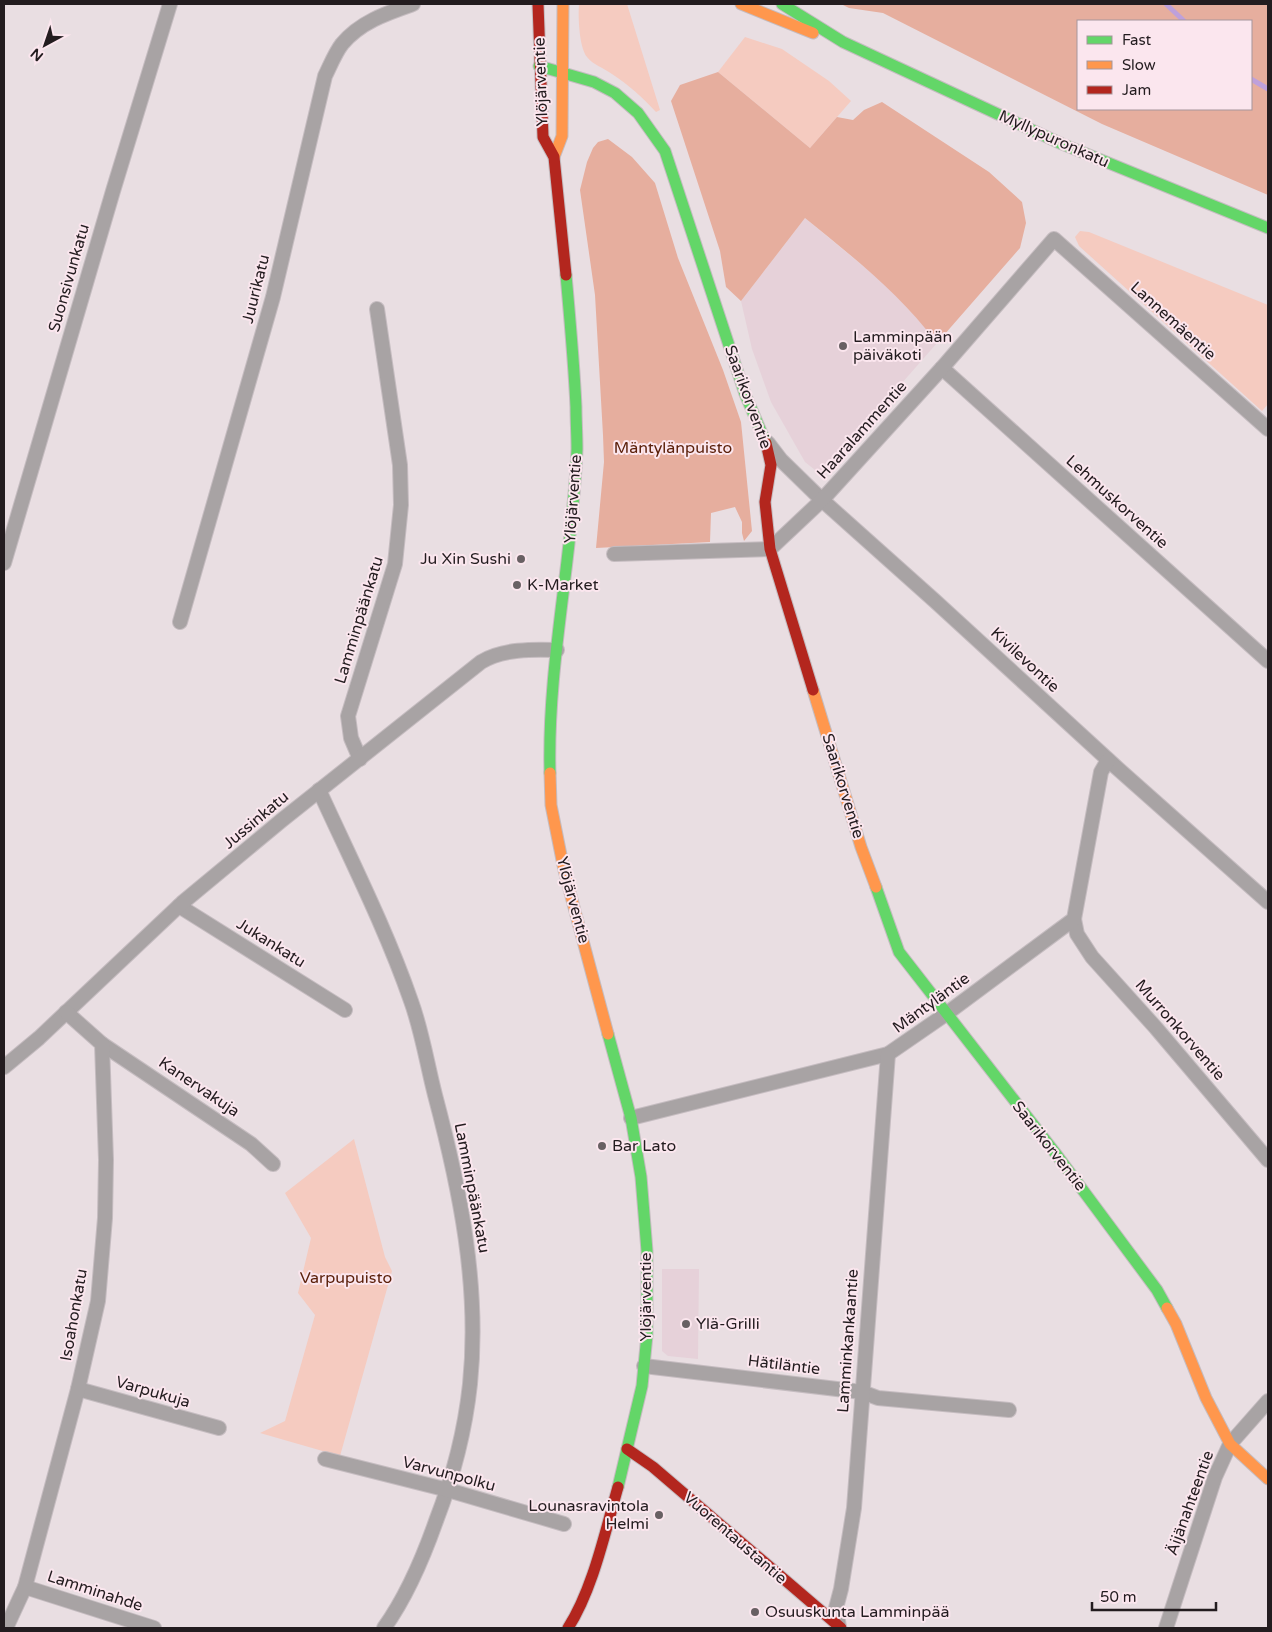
<svg xmlns="http://www.w3.org/2000/svg" width="1272" height="1632" viewBox="0 0 1272 1632" font-family="'Varela Round',sans-serif">
	<style>
		.built { fill: #e6d1d9 }
		.green { fill: #f5cbc0 }
		.forest { fill: #e6ae9e; fill-rule: evenodd }
		.lines { fill: none; stroke-linecap: round; stroke-linejoin: round }
		.stream { stroke: #bea0db; stroke-width: 5 }
		.street-casing { stroke: #c5bcc0; stroke-width: 16 }
		.fast-casing { stroke: #c5bcc0; stroke-width: 13 }
		.slow-casing { stroke: #c5bcc0; stroke-width: 13 }
		.jam-casing { stroke: #c5bcc0; stroke-width: 13 }
		.street { stroke: #a8a3a4; stroke-width: 14 }
		.fast { stroke: #63d668; stroke-width: 11 }
		.slow { stroke: #ff974d; stroke-width: 11 }
		.jam { stroke: #b3261e; stroke-width: 11 }
		.poi-dot { fill: #686063; stroke: #fbe6ee; stroke-width: 2 }
		.labels { text-anchor: middle; dominant-baseline: central; stroke-width: 4; stroke-linejoin: round; paint-order: stroke }
		.street-label { font-size: 16px; fill: #231c1f; stroke: #fbe6ee }
		.poi-label { font-size: 16px; fill: #231c1f; stroke: #fbe6ee; text-anchor: start }
		.park-label { font-size: 16px; fill: #5b200a; stroke: #fbe6ee }
	</style>
	<rect width="100%" height="100%" fill="#e9dee2"/>
	<g class="built">
		<path d="M805 218 886 285 925 327 937 343 824 472 815 470 805 462 771 402 752 349 741 301Z"/>
		<path d="M662 1269H699L698 1359 668 1356 662 1351Z"/>
	</g>
	<g class="green">
		<path d="M579 4H627L660 110 656 112C642 97 629 85 612 74 604 68 593 65 587 57 579 47 578 16 579 4Z"/>
		<path d="M745 37 782 49 829 81 851 101 810 148 718 72Z"/>
		<path d="M1080 231 1089 232 1268 305V404L1262 411 1079 246 1075 237Z"/>
		<path d="M354 1139 385 1257 392 1271 340 1456 260 1433 285 1421 315 1315 298 1293 311 1238 285 1193Z"/>
	</g>
	<g class="forest">
		<path d="M841 4H1268V195L1102 124 883 13 849 8ZM1078 21H1251V109H1078Z"/>
		<path d="M718 72 810 148 837 117 853 120 864 110 882 102 989 172 1022 202 1026 223 1020 248 937 343C899 293 853 257 805 218L741 301 726 287 720 251 671 101 680 85Z"/>
		<path d="M608 139 632 157 655 183 678 258 723 370 741 422 752 531 744 541 742 533V522L735 507 711 513 710 542 596 548 604 462 603 435 595 295 580 190 587 162 593 148 598 142Z"/>
	</g>
	<g class="lines">
		<g class="stream">
			<path d="M1166 4 1184 21"/>
			<path d="M1251 79 1268 89"/>
		</g>
		<g class="street-casing">
			<g id="street">
				<path d="M942 368 1268 661"/>
				<path d="M768 443 781 460 822 500 935 601 1116 767 1268 902"/>
				<path d="M614 554 770 549 822 500 942 368 1054 239 1268 429"/>
				<path d="M4 563 113 191 170 4"/>
				<path d="M180 622 273 297 325 76C330 66 335 53 342 44 360 22 387 13 413 4"/>
				<path d="M360 759 351 738 348 716 395 564 401 505 400 465 377 309"/>
				<path d="M319 790C351 860 386 929 411 1001 422 1031 427 1064 435 1095 460 1189 480 1287 470 1384 465 1431 453 1477 436 1521 423 1558 407 1596 384 1628"/>
				<path d="M179 906 345 1010"/>
				<path d="M1074 919 1077 934 1092 957 1156 1028 1268 1160"/>
				<path d="M102 1044 251 1144 273 1164"/>
				<path d="M4 1067 39 1038 182 903 282 820 481 662C502 649 533 649 557 650"/>
				<path d="M631 1118 888 1054 946 1014 1074 919 1101 772 1108 760"/>
				<path d="M644 1366 862 1392 878 1398 1009 1410"/>
				<path d="M78 1389 219 1428"/>
				<path d="M325 1459 448 1490 564 1524"/>
				<path d="M25 1587 154 1628"/>
				<path d="M839 1627 836 1608 841 1589 854 1508 888 1054"/>
				<path d="M6 1628 25 1587 78 1389 98 1301 105 1218 106 1160 102 1044 66 1012"/>
				<path d="M1166 1628 1215 1477 1230 1444 1268 1401"/>
			</g>
		</g>
		<g class="fast-casing">
			<g id="fast">
				<path d="M782 4 843 42 1062 144 1268 228"/>
				<path d="M539 66 594 82 615 93 638 113 665 151 745 394 766 443"/>
				<path d="M550 773C547 665 573 557 577 449 577 435 576 421 576 407 574 363 570 320 566 275"/>
				<path d="M876 887 899 952 1056 1154 1157 1290 1167 1308"/>
				<path d="M608 1034 631 1118 641 1177 647 1251V1335L642 1386 618 1487"/>
			</g>
		</g>
		<g class="slow-casing">
			<g id="slow">
				<path d="M741 4 813 33"/>
				<path d="M554 157 562 136 563 4"/>
				<path d="M813 690 861 847 876 887"/>
				<path d="M550 773 551 805 564 870 608 1034"/>
				<path d="M1167 1308 1176 1324 1206 1398 1230 1444 1268 1479"/>
			</g>
		</g>
		<g class="jam-casing">
			<g id="jam">
				<path d="M538 4 543 137 554 157 566 275"/>
				<path d="M766 443 771 465 765 502 770 549 813 690"/>
				<path d="M627 1449 653 1467 841 1628"/>
				<path d="M568 1628C593 1589 605 1532 618 1487"/>
			</g>
		</g>
		<use href="#street" class="street"/>
		<use href="#fast" class="fast"/>
		<use href="#slow" class="slow"/>
		<use href="#jam" class="jam"/>
	</g>
	<g class="poi-dot">
		<circle cx="843" cy="346" r="5"/>
		<circle cx="521" cy="559" r="5"/>
		<circle cx="517" cy="585" r="5"/>
		<circle cx="602" cy="1146" r="5"/>
		<circle cx="686" cy="1324" r="5"/>
		<circle cx="659" cy="1515" r="5"/>
		<circle cx="755" cy="1612" r="5"/>
	</g>
	<g class="labels">
		<g class="street-label">
			<text transform="translate(541 82) rotate(-92)">Ylöjärventie</text>
			<text transform="translate(1054 139) rotate(24)">Myllypuronkatu</text>
			<text transform="translate(69 278) rotate(-74)">Suonsivunkatu</text>
			<text transform="translate(256 289) rotate(-76)">Juurikatu</text>
			<text transform="translate(1173 321) rotate(42)">Lannemäentie</text>
			<text transform="translate(748 397) rotate(70)">Saarikorventie</text>
			<text transform="translate(862 430) rotate(-48)">Haaralammentie</text>
			<text transform="translate(573 499) rotate(-86)">Ylöjärventie</text>
			<text transform="translate(1117 502) rotate(42)">Lehmuskorventie</text>
			<text transform="translate(359 620) rotate(-73)">Lamminpäänkatu</text>
			<text transform="translate(1025 660) rotate(43)">Kivilevontie</text>
			<text transform="translate(843 786) rotate(73)">Saarikorventie</text>
			<text transform="translate(256 820) rotate(-40)">Jussinkatu</text>
			<text transform="translate(573 900) rotate(75)">Ylöjärventie</text>
			<text transform="translate(271 943) rotate(32)">Jukankatu</text>
			<text transform="translate(931 1003) rotate(-36)">Mäntyläntie</text>
			<text transform="translate(1180 1030) rotate(49)">Murronkorventie</text>
			<text transform="translate(199 1087) rotate(34)">Kanervakuja</text>
			<text transform="translate(1049 1146) rotate(52)">Saarikorventie</text>
			<text transform="translate(472 1188) rotate(79)">Lamminpäänkatu</text>
			<text transform="translate(646 1297) rotate(-90)">Ylöjärventie</text>
			<text transform="translate(74 1315) rotate(-80)">Isoahonkatu</text>
			<text transform="translate(848 1341) rotate(-86)">Lamminkankaantie</text>
			<text transform="translate(784 1365) rotate(7)">Hätiläntie</text>
			<text transform="translate(153 1392) rotate(16)">Varpukuja</text>
			<text transform="translate(449 1474) rotate(15)">Varvunpolku</text>
			<text transform="translate(1190 1503) rotate(-70)">Äijänahteentie</text>
			<text transform="translate(735 1538) rotate(41)">Vuorentaustantie</text>
			<text transform="translate(95 1591) rotate(18)">Lamminahde</text>
		</g>
		<g class="poi-label">
			<text x="853" y="337">Lamminpään<tspan x="853" dy="18">päiväkoti</tspan></text>
			<text x="511" y="559" text-anchor="end">Ju Xin Sushi</text>
			<text x="527" y="585">K-Market</text>
			<text x="612" y="1146">Bar Lato</text>
			<text x="696" y="1324">Ylä-Grilli</text>
			<text x="649" y="1506" text-anchor="end">Lounasravintola<tspan x="649" dy="18">Helmi</tspan></text>
			<text x="765" y="1612">Osuuskunta Lamminpää</text>
		</g>
		<g class="park-label">
			<text x="673" y="448">Mäntylänpuisto</text>
			<text x="346" y="1278">Varpupuisto</text>
		</g>
	</g>
	<rect width="1272" height="1632" fill="none" stroke="#231c1f" stroke-width="10"/>
	<rect x="1077" y="20" width="175" height="90" fill="#fbe6ee" stroke="#a5959b"/>
	<rect x="1087" y="36" width="25" height="8" fill="#63d668" stroke="#a5959b"/>
	<text x="1122" y="45" font-size="15" fill="#231c1f">Fast</text>
	<rect x="1087" y="61" width="25" height="8" fill="#ff974d" stroke="#a5959b"/>
	<text x="1122" y="70" font-size="15" fill="#231c1f">Slow</text>
	<rect x="1087" y="86" width="25" height="8" fill="#b3261e" stroke="#a5959b"/>
	<text x="1122" y="95" font-size="15" fill="#231c1f">Jam</text>
	<g transform="translate(45 45) rotate(220)" stroke="#fbe6ee" stroke-width="4" paint-order="stroke">
	<path d="M0-4L9 19L0 12L-9 19Z" fill="#231c1f"/>
	<text y="-8" font-size="14" font-weight="bold" text-anchor="middle" fill="#231c1f">N</text>
	</g>
	<path d="M1092 1602v8h124v-8" fill="none" stroke="#231c1f" stroke-width="2.5"/>
	<text x="1100" y="1602" font-size="15" fill="#231c1f" stroke="#fbe6ee" stroke-width="4" paint-order="stroke">50 m</text>
</svg>
